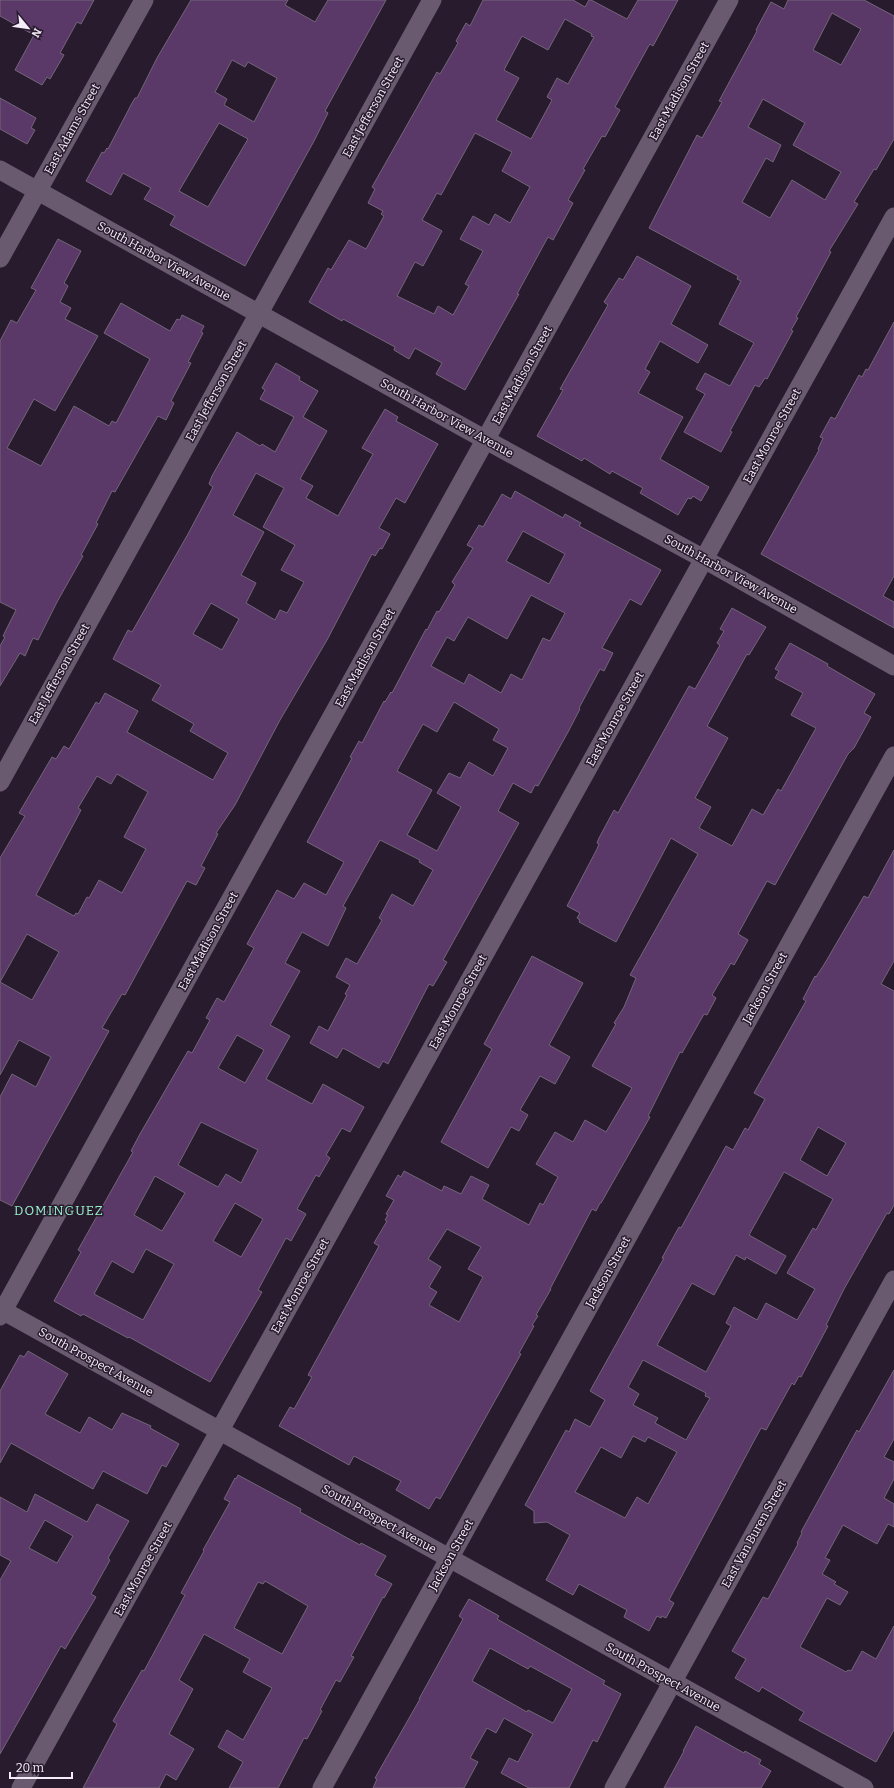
<svg xmlns="http://www.w3.org/2000/svg" width="894" height="1788" viewBox="0 0 894 1788" font-family="Bitter,serif">
	<style>
		.building { fill: #5a3968; stroke: #73657a; fill-rule: evenodd }
		.lines { fill: none; stroke-linecap: round; stroke-linejoin: round }
		.street { stroke: #695a6f; stroke-width: 19 }
		.labels { text-anchor: middle; dominant-baseline: central; stroke-width: 3; stroke-linejoin: round; paint-order: stroke }
		.street-label { font-size: 12px; fill: #f5ecf9; stroke: #281b2d }
		.neighbourhood-label { font-size: 13px; letter-spacing: 1px; fill: #97efc9; stroke: #281b2d }
	</style>
	<rect width="100%" height="100%" fill="#281b2d"/>
	<g class="building">
		<path d="M0 0H94L81 24 77 22 60 53 64 55 50 79 47 77 42 85 15 70 34 35 0 16Z"/>
		<path d="M191 0H288L285 5 315 22 328 0H386L325 111 328 113 314 141 245 266 170 225 175 216 144 199 151 188 123 173 111 195 86 181 102 152 104 153 107 148 108 149 131 105 135 98H137L157 58ZM232 60 245 67 248 62 277 78 254 122 224 105 227 99 215 92ZM219 123 248 139 208 207 179 191Z"/>
		<path d="M483 0H573L585 7 589 0H591L627 19 638 0H678L653 46 650 44 648 47 615 107 620 110 605 137 602 136 583 169 585 170 568 200 573 203 564 220 553 240 548 237 517 294H519L465 390 436 374 442 363 415 348 409 359 394 350 395 347 343 319 342 321 309 302 328 268 331 270 349 240 366 249 384 216 381 214 383 211 368 203 375 189 372 187 437 72 440 74 458 43 456 41 466 23 470 26ZM565 19 592 34 591 36 594 37 568 84 557 78 547 97 552 100 531 139 496 120 519 78 504 70 522 36 548 50ZM475 133 512 152 502 171 530 187 510 223 495 214 489 225 473 216 460 239 483 251 465 284 469 286 453 315 438 306 434 314 397 296 415 262 423 266 442 231 422 220 437 193 441 195Z"/>
		<path d="M788 0H864L894 16V139L876 170 874 169 854 202 858 204 829 251 831 252 796 317 798 318 791 330 793 331 767 379 765 378 759 387 755 385 730 431 732 432 721 452 684 432 705 394 696 389 705 373 730 386 754 343 719 324 741 281 737 279 738 276 649 228 697 135 702 138 722 102 719 101 757 31 756 30 771 2 784 9ZM832 13 861 29 841 65 813 50ZM763 99 805 123 793 145 841 172 825 200 792 180 770 218 742 202 766 158 773 162 781 145 748 127Z"/>
		<path d="M0 98 36 118 31 128 35 130 27 144 0 129Z"/>
		<path d="M58 239 81 251 64 283 68 286 60 302 71 308 65 319 98 336 55 411 34 399 7 448 41 466 74 406 109 426 112 421 116 423 150 359 104 333 121 303 170 331 177 319 180 320 182 315 204 326 201 332 203 333 188 362 191 363 171 401 174 403 166 420 158 416 115 492 112 491 96 523 98 524 81 555 83 556 57 602 38 640 33 638 25 656 20 653 0 686V646L5 637 3 636 16 610 0 602V341L11 320 17 323 36 290 31 288Z"/>
		<path d="M637 256 691 286 671 324 708 345 698 363 660 341 645 369 650 372 638 393 683 417 660 459 709 487 701 501 693 496 691 499 688 498 678 515 640 493 643 488 612 471 610 474 584 458 582 461 537 436 563 390 560 389 608 305 604 302 619 278 623 280Z"/>
		<path d="M894 322V576L883 596 894 602V628L761 554 819 450 818 449 823 438 820 437 831 417 835 419 859 375 862 377 866 369 868 370Z"/>
		<path d="M276 363 300 377 299 380 318 391 303 417 327 431 300 479 313 486 306 498 338 516 373 454 362 448 385 409 398 417 396 421 438 444 405 503 396 498 379 528 390 534 382 549 380 548 375 556 372 554 327 640 280 720 235 805 216 833 218 834 201 866 205 868 196 885 187 881 125 995 122 994 102 1028 109 1031 12 1206 0 1200V1097L12 1074 36 1087 51 1057 19 1040 0 1075V858L25 816 19 813 52 757 56 759 64 746 69 749 96 702 99 704 105 693 138 711 127 732 213 780 228 753 190 731 194 724 152 700 161 685 113 659 128 630 132 632 188 534 213 487 209 484 212 476 237 432 260 446 262 444 275 452 294 417 260 399 265 390 262 388ZM256 473 284 488 263 527 295 545 281 570 304 582 287 613 280 610 275 620 246 603 256 583 241 575 264 532 233 515ZM211 603 239 619 222 650 193 634ZM117 774 148 792 124 837 146 849 122 893 99 880 89 898 87 897 78 914 76 913 74 916 36 895 81 810 78 808 97 776 111 784ZM27 934 59 952 32 1000 0 982Z"/>
		<path d="M515 491 563 518 565 514 581 523 579 526 661 570 641 605 630 599 602 648 613 653 604 671 600 669 579 708 580 709 568 732 538 786 535 785 531 793 513 783 498 811 519 823 443 960 447 962 433 986 429 984 388 1064 383 1061 379 1068 343 1048 337 1058 310 1043 319 1026 328 1031 347 995 345 994 350 985 336 977 346 958 357 964 382 920 379 918 392 894 413 906 433 870 419 862 420 860 380 840 343 906 346 908 328 946 302 932 285 963 300 971 270 1025 290 1036 266 1079 312 1104 323 1084 364 1107 350 1132 342 1128 326 1155 330 1158 319 1177 316 1175 297 1209 306 1214 291 1241 286 1238 258 1290 262 1292 210 1382 129 1337 128 1338 83 1314 81 1316 54 1301 81 1252 78 1250 133 1152 131 1151 140 1134 188 1051 192 1053 210 1020 206 1018 217 998 224 1002 254 948 247 944 277 890 294 899 304 883 326 895 344 862 307 842 352 758 350 757 359 741 362 743 384 701 385 702 391 692 392 693 426 629 427 630 437 611 439 612 455 585 452 582 473 548 467 545 479 525 483 527 502 494 511 499ZM523 531 565 554 549 584 506 561ZM531 595 565 613 550 641 543 638 522 680 511 674 501 693 469 674 464 684 431 666 447 637 454 641 468 617 507 639ZM454 702 499 729 493 740 508 748 493 776 469 762 460 778 449 773 437 793 461 807 437 851 407 835 432 790 397 771 423 724 437 732ZM237 1035 264 1050 245 1083 218 1068ZM201 1122 258 1150 241 1183 226 1174 218 1187 178 1165ZM155 1176 185 1193 162 1231 134 1215ZM235 1203 263 1219 241 1257 213 1241ZM146 1249 174 1264 143 1320 94 1294 112 1261 133 1273Z"/>
		<path d="M732 608 766 627 749 655 747 654 707 726 728 738 695 798 711 807 699 828 732 846 752 809 763 815 778 789 781 791 816 728 791 715 803 693 775 678 779 671 775 669 790 643 828 664 827 666 875 694 864 713 871 717 854 748 848 754 775 885 767 881 738 934 748 940 734 965 731 963 712 995 716 998 707 1015 704 1014 682 1053 680 1052 648 1116 650 1117 601 1203H600L596 1211 592 1209 550 1289H551L536 1315 538 1316 532 1325 534 1326 519 1353 521 1354 440 1499 436 1497 429 1509 396 1490 401 1481 354 1456 349 1465 279 1426 290 1407 294 1409 312 1377 308 1375 379 1246 374 1243 387 1221 385 1220 388 1215 386 1214 394 1200 386 1196 398 1175 401 1177 404 1171 442 1191 444 1186 461 1194 471 1176 489 1185 482 1199 529 1225 540 1203 543 1205 558 1177 536 1164 555 1132 573 1142 585 1120 606 1132 632 1088 592 1066 616 1024 614 1023 624 1007 636 978 630 975 698 854 671 838 616 942 579 922 580 920 577 918 580 913 567 906 597 849 599 844 597 843 599 838 614 810 618 813 689 686 695 689 720 645 717 643 724 631 720 629ZM447 1229 481 1247 468 1269 483 1277 459 1322 429 1305 437 1292 429 1287 441 1267 428 1259Z"/>
		<path d="M894 850V961L881 984 894 991V1205L889 1214 887 1213 844 1289 826 1325 828 1326 801 1377 799 1376 794 1385 792 1383 766 1430 761 1428 748 1452 669 1600 674 1603 666 1618 662 1616 661 1618 657 1616 649 1631 624 1617 627 1610 579 1584 573 1595 546 1580 570 1535 547 1522 534 1523V1511L525 1505 566 1430 569 1432 575 1419 590 1427 605 1400 590 1391 664 1258H662L679 1227 681 1228 726 1146 733 1150 745 1128 748 1130 765 1099 754 1093 806 1001 803 999 815 976 816 977 825 963 864 896 868 898ZM818 1127 846 1143 827 1176 800 1160ZM784 1172 833 1199 816 1230 813 1228 787 1273 815 1289 797 1320 766 1303 757 1320 734 1307 726 1323 731 1326 706 1372 657 1345 692 1283 714 1295 736 1255 745 1260 746 1257 776 1274 786 1256 749 1235ZM643 1360 706 1393 705 1396 710 1398 686 1440 655 1423 658 1418 633 1405 639 1394 628 1387ZM633 1436 645 1442 648 1437 677 1452 648 1504 637 1497 625 1518 575 1492 601 1447 621 1458Z"/>
		<path d="M532 956 583 983 549 1045 570 1057 555 1084 540 1076 520 1110 528 1115 519 1131 511 1127 488 1168 441 1142 492 1049 484 1044Z"/>
		<path d="M28 1351 68 1374 45 1414 80 1433 89 1417 112 1430 122 1413 151 1426 150 1428 179 1444 166 1467 162 1465 147 1494 103 1471 93 1489 11 1443 0 1463V1391L20 1355 24 1357Z"/>
		<path d="M894 1370V1439L884 1457 894 1462V1479L884 1498 894 1504V1527L888 1524 877 1544 843 1525 825 1558 830 1560 822 1574 836 1582 834 1584 848 1592 840 1605 827 1598 800 1647 846 1672 848 1670 851 1671 862 1651 876 1659 894 1626V1730L876 1762 799 1720 804 1712 762 1687 759 1692 735 1678 746 1659 732 1651 763 1597 768 1599 798 1544 797 1543 802 1533 801 1532 823 1492 857 1430 859 1432Z"/>
		<path d="M238 1475 301 1509 300 1512 360 1545 361 1543 386 1556 375 1575 392 1584 384 1598 383 1597 351 1656 354 1657 340 1682 336 1680 320 1710 322 1711 307 1739 304 1738 278 1788H229L243 1762 218 1747 227 1730 243 1740 272 1688 243 1672 250 1659 204 1634 179 1680 193 1689 169 1734 194 1749 176 1780 166 1774 159 1788H83L117 1724 113 1721 142 1670 144 1671 177 1610 185 1595 181 1593 204 1551 203 1550 230 1502 224 1499 235 1478 236 1479ZM265 1581 308 1606 282 1654 234 1628 258 1582 263 1584Z"/>
		<path d="M35 1494 87 1522 97 1504 129 1521 108 1558 110 1560 91 1594 96 1597 65 1649 61 1646 0 1754V1580L11 1561 0 1555V1497L27 1512ZM45 1520 73 1536 57 1563 29 1548Z"/>
		<path d="M469 1599 499 1616 497 1619 605 1681 603 1684 621 1694 597 1742 593 1740 569 1788H529L501 1773 509 1758 518 1762 533 1734 504 1718 496 1733 487 1728 470 1758 478 1762 464 1788H373L377 1779 375 1778 420 1699H419L463 1619 459 1616ZM490 1648 528 1669 530 1666 572 1689 553 1723 528 1710 527 1712 472 1681Z"/>
		<path d="M696 1726 744 1753 745 1751 761 1760 759 1764 771 1771 761 1788H664L684 1751H683Z"/>
	</g>
	<g class="lines">
		<g class="street">
			<path d="M0 170 486 440 704 559 894 666"/>
			<path d="M0 258 144 0"/>
			<path d="M0 782 432 0"/>
			<path d="M0 1309 864 1788"/>
			<path d="M0 1316 729 0"/>
			<path d="M21 1788 894 217"/>
			<path d="M322 1788 894 756"/>
			<path d="M614 1788 894 1280"/>
		</g>
	</g>
	<g class="labels">
		<g class="street-label">
			<text transform="translate(679 91) rotate(-61)">East Madison Street</text>
			<text transform="translate(373 107) rotate(-61)">East Jefferson Street</text>
			<text transform="translate(72 129) rotate(-61)">East Adams Street</text>
			<text transform="translate(164 261) rotate(29)">South Harbor View Avenue</text>
			<text transform="translate(522 375) rotate(-61)">East Madison Street</text>
			<text transform="translate(216 391) rotate(-61)">East Jefferson Street</text>
			<text transform="translate(447 418) rotate(29)">South Harbor View Avenue</text>
			<text transform="translate(772 436) rotate(-61)">East Monroe Street</text>
			<text transform="translate(731 574) rotate(29)">South Harbor View Avenue</text>
			<text transform="translate(365 658) rotate(-61)">East Madison Street</text>
			<text transform="translate(59 674) rotate(-61)">East Jefferson Street</text>
			<text transform="translate(615 719) rotate(-61)">East Monroe Street</text>
			<text transform="translate(208 941) rotate(-61)">East Madison Street</text>
			<text transform="translate(765 988) rotate(-61)">Jackson Street</text>
			<text transform="translate(458 1002) rotate(-61)">East Monroe Street</text>
			<text transform="translate(608 1272) rotate(-61)">Jackson Street</text>
			<text transform="translate(300 1286) rotate(-61)">East Monroe Street</text>
			<text transform="translate(96 1362) rotate(29)">South Prospect Avenue</text>
			<text transform="translate(379 1519) rotate(29)">South Prospect Avenue</text>
			<text transform="translate(754 1534) rotate(-61)">East Van Buren Street</text>
			<text transform="translate(451 1555) rotate(-61)">Jackson Street</text>
			<text transform="translate(143 1569) rotate(-61)">East Monroe Street</text>
			<text transform="translate(663 1677) rotate(29)">South Prospect Avenue</text>
		</g>
		<g class="neighbourhood-label">
			<text x="59" y="1210">DOMINGUEZ</text>
		</g>
	</g>
	<g transform="translate(28 28) rotate(119)" stroke="#281b2d" stroke-width="3" paint-order="stroke">
	<path d="M0-3L7 15L0 10L-7 15Z" fill="#f5ecf9"/>
	<text y="-6" font-size="11" font-weight="bold" text-anchor="middle" fill="#f5ecf9">N</text>
	</g>
	<path d="M10 1772v6h62v-6" fill="none" stroke="#f5ecf9" stroke-width="2"/>
	<text x="16" y="1772" font-size="12" fill="#f5ecf9" stroke="#281b2d" stroke-width="3" paint-order="stroke">20 m</text>
</svg>
